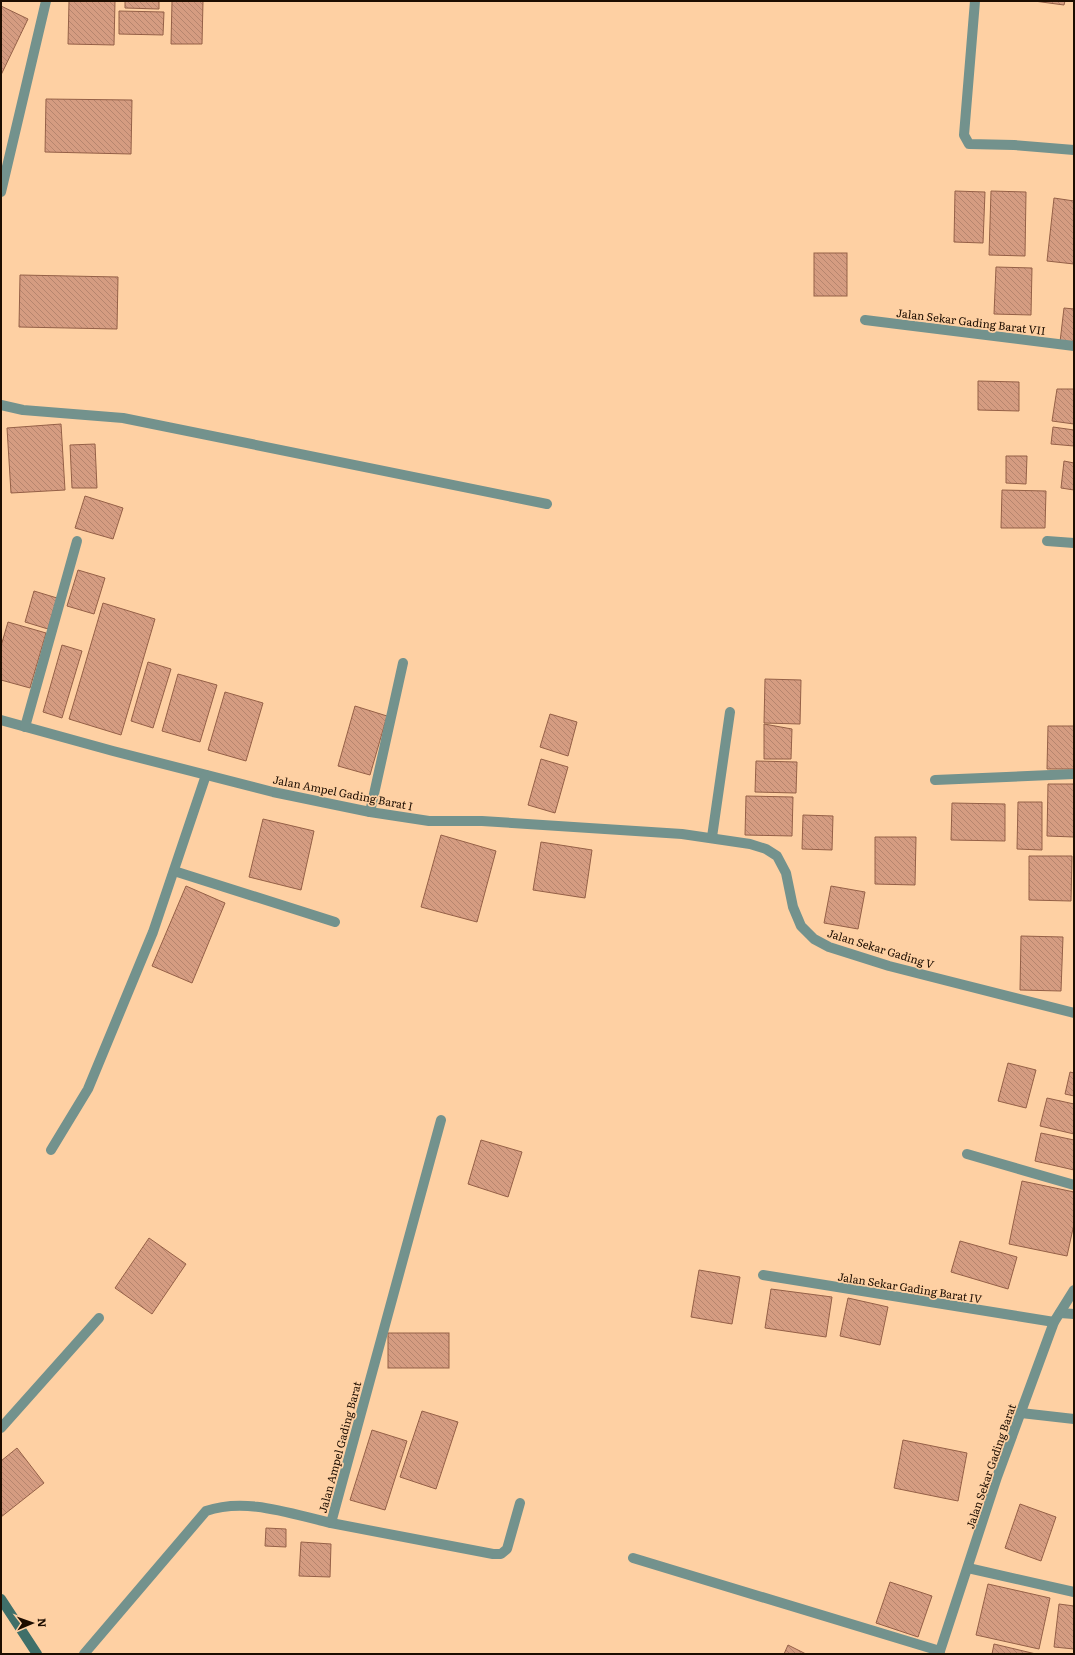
<svg xmlns="http://www.w3.org/2000/svg" width="1075" height="1655" viewBox="0 0 1075 1655" font-family="Literata,serif">
	<style>
		.building { fill: url(#building-back-hatch); stroke: #956047 }
		.lines { fill: none; stroke-linecap: round; stroke-linejoin: round }
		.lane { stroke: #73928d; stroke-width: 10 }
		.street { stroke: #73928d; stroke-width: 10 }
		.secondary { stroke: #3f6f69; stroke-width: 10 }
		.labels { text-anchor: middle; dominant-baseline: central; stroke-width: 3.5; stroke-linejoin: round; paint-order: stroke }
		.street-label { font-size: 11px; fill: #1d0d00; stroke: #fed0a3 }
	</style>
	<defs>
		<pattern id="building-back-hatch" width="6" height="6" patternUnits="userSpaceOnUse"><rect width="6" height="6" fill="#d59c81"/><path d="M-1 5l2 2M0 0l6 6M5-1l2 2" fill="none" stroke="#b6856e"/></pattern>
	</defs>
	<rect width="100%" height="100%" fill="#fed0a3"/>
	<g class="building">
		<path d="M69 1H115L114 45 68 44Z"/>
		<path d="M125 1H159V9L125 8Z"/>
		<path d="M172 1H203L202 44H171Z"/>
		<path d="M1034 1H1065L1064 5Z"/>
		<path d="M1 6 28 19 1 75Z"/>
		<path d="M119 11 164 12 163 35 119 34Z"/>
		<path d="M46 99 132 100 131 154 45 152Z"/>
		<path d="M955 191 985 192 983 243 954 242Z"/>
		<path d="M991 191 1026 192 1025 256 989 255Z"/>
		<path d="M1054 198 1074 201V264L1047 261Z"/>
		<rect x="814" y="253" width="33" height="43"/>
		<path d="M996 267 1032 268 1031 315 994 314Z"/>
		<path d="M20 275 118 277 117 329 19 327Z"/>
		<path d="M1064 308 1074 309V344L1060 342Z"/>
		<path d="M978 381 1019 382V411L978 410Z"/>
		<path d="M1057 389H1074V424L1052 421Z"/>
		<path d="M61 424 65 490 11 493 7 428Z"/>
		<path d="M1053 427 1074 430V446L1051 444Z"/>
		<path d="M95 444 97 488H72L70 445Z"/>
		<path d="M1006 456H1027L1026 484 1006 483Z"/>
		<path d="M1064 461 1074 463V490L1061 488Z"/>
		<path d="M1002 490 1046 491 1045 528H1001Z"/>
		<path d="M85 496 123 508 113 539 75 528Z"/>
		<path d="M78 570 105 578 94 614 67 606Z"/>
		<path d="M34 591 57 598 48 629 25 622Z"/>
		<path d="M103 603 155 619 121 735 69 719Z"/>
		<path d="M8 622 46 633 30 688 1 680V646Z"/>
		<path d="M62 645 82 651 62 718 43 712Z"/>
		<path d="M148 662 171 669 153 728 131 721Z"/>
		<path d="M178 674 217 685 200 742 162 731Z"/>
		<path d="M765 679 801 680 800 724 764 723Z"/>
		<path d="M225 692 263 703 246 761 208 750Z"/>
		<path d="M355 706 387 716 370 775 338 766Z"/>
		<path d="M550 714 577 722 568 756 540 747Z"/>
		<path d="M764 724 792 729 791 759H764Z"/>
		<path d="M1048 726H1074V769H1047Z"/>
		<path d="M541 759 568 767 555 813 528 805Z"/>
		<path d="M756 761 797 762 796 793 755 792Z"/>
		<path d="M1048 784H1074V837L1047 836Z"/>
		<path d="M746 796 793 797 792 836 745 835Z"/>
		<path d="M1018 802H1042V850L1017 849Z"/>
		<path d="M952 803 1005 804V841L951 840Z"/>
		<path d="M803 815 833 816 832 850 802 849Z"/>
		<path d="M263 819 314 831 301 890 249 877Z"/>
		<path d="M441 835 496 851 477 922 421 907Z"/>
		<path d="M875 837H916L915 885 875 884Z"/>
		<path d="M541 842 592 850 585 898 533 890Z"/>
		<path d="M1029 856H1072L1071 901 1029 900Z"/>
		<path d="M186 886 225 903 192 983 152 966Z"/>
		<path d="M831 886 865 892 858 929 824 923Z"/>
		<path d="M1021 936 1063 937 1061 991 1020 990Z"/>
		<path d="M1008 1063 1036 1070 1026 1108 998 1101Z"/>
		<path d="M1070 1072 1074 1073V1096L1065 1094Z"/>
		<path d="M1047 1098 1074 1104V1134L1040 1126Z"/>
		<path d="M1041 1133 1074 1140V1170L1035 1161Z"/>
		<path d="M481 1140 522 1152 508 1197 468 1184Z"/>
		<path d="M1022 1181 1074 1192V1224L1067 1256 1009 1244Z"/>
		<path d="M149 1238 186 1264 152 1314 115 1288Z"/>
		<path d="M960 1241 1017 1257 1008 1289 951 1272Z"/>
		<path d="M699 1270 740 1277 732 1324 691 1317Z"/>
		<path d="M771 1289 832 1297 826 1337 765 1328Z"/>
		<path d="M848 1298 888 1307 880 1345 840 1336Z"/>
		<rect x="388" y="1333" width="61" height="35"/>
		<path d="M422 1411 458 1422 436 1489 400 1477Z"/>
		<path d="M372 1430 407 1441 385 1510 350 1500Z"/>
		<path d="M903 1440 967 1453 958 1501 894 1488Z"/>
		<path d="M17 1448 44 1483 1 1517V1461Z"/>
		<path d="M1020 1504 1056 1517 1041 1561 1005 1548Z"/>
		<path d="M266 1528 286 1529V1547L265 1546Z"/>
		<path d="M301 1542 331 1544 330 1577 299 1576Z"/>
		<path d="M890 1582 932 1596 918 1637 876 1623Z"/>
		<path d="M988 1584 1050 1598 1039 1649 976 1635Z"/>
		<path d="M1059 1604 1074 1606V1649L1054 1647Z"/>
		<path d="M994 1644 1036 1654H992Z"/>
		<path d="M788 1645 806 1654H784Z"/>
	</g>
	<g class="lines">
		<path class="lane" d="M967 1154 1074 1185"/>
		<g class="street">
			<path d="M975 1 964 135 969 144 1014 145 1074 150"/>
			<path d="M1 192 46 1"/>
			<path d="M865 320 1074 346"/>
			<path d="M1 405 23 410 123 418 547 504"/>
			<path d="M1047 541 1074 543"/>
			<path d="M1 720 113 751 273 792 370 812 429 821H482L682 834 750 844 766 849 777 856 786 873 793 907 801 926 814 939 829 947 889 966 1074 1013"/>
			<path d="M25 727 77 541"/>
			<path d="M935 780 1074 774"/>
			<path d="M370 812 403 663"/>
			<path d="M712 837 730 712"/>
			<path d="M174 871 335 922"/>
			<path d="M51 1150 88 1089 153 932 206 775"/>
			<path d="M763 1275 1054 1322"/>
			<path d="M1060 1313 1074 1314"/>
			<path d="M1021 1413 1074 1419"/>
			<path d="M1 1428 99 1318"/>
			<path d="M331 1523 493 1554H501L507 1549 520 1503"/>
			<path d="M633 1558 940 1651"/>
			<path d="M968 1568 1074 1592"/>
			<path d="M84 1654 206 1511C246 1497 291 1514 331 1523L441 1120"/>
			<path d="M939 1654 997 1477 1054 1322 1074 1290"/>
		</g>
		<path class="secondary" d="M1 1599 37 1654"/>
	</g>
	<g class="labels">
		<g class="street-label">
			<text transform="translate(971 321) rotate(7)">Jalan Sekar Gading Barat VII</text>
			<text transform="translate(343 792) rotate(11)">Jalan Ampel Gading Barat I</text>
			<text transform="translate(881 948) rotate(17)">Jalan Sekar Gading V</text>
			<text transform="translate(910 1287) rotate(9)">Jalan Sekar Gading Barat IV</text>
			<text transform="translate(339 1447) rotate(-75)">Jalan Ampel Gading Barat</text>
			<text transform="translate(990 1466) rotate(-71)">Jalan Sekar Gading Barat</text>
		</g>
	</g>
	<rect width="1075" height="1655" fill="none" stroke="#1d0d00" stroke-width="4"/>
	<g transform="translate(32 1623) rotate(88)" stroke="#fed0a3" stroke-width="3" paint-order="stroke">
	<path d="M0-3L7 15L0 10L-7 15Z" fill="#1d0d00"/>
	<text y="-6" font-size="11" font-weight="bold" text-anchor="middle" fill="#1d0d00">N</text>
	</g>
</svg>
